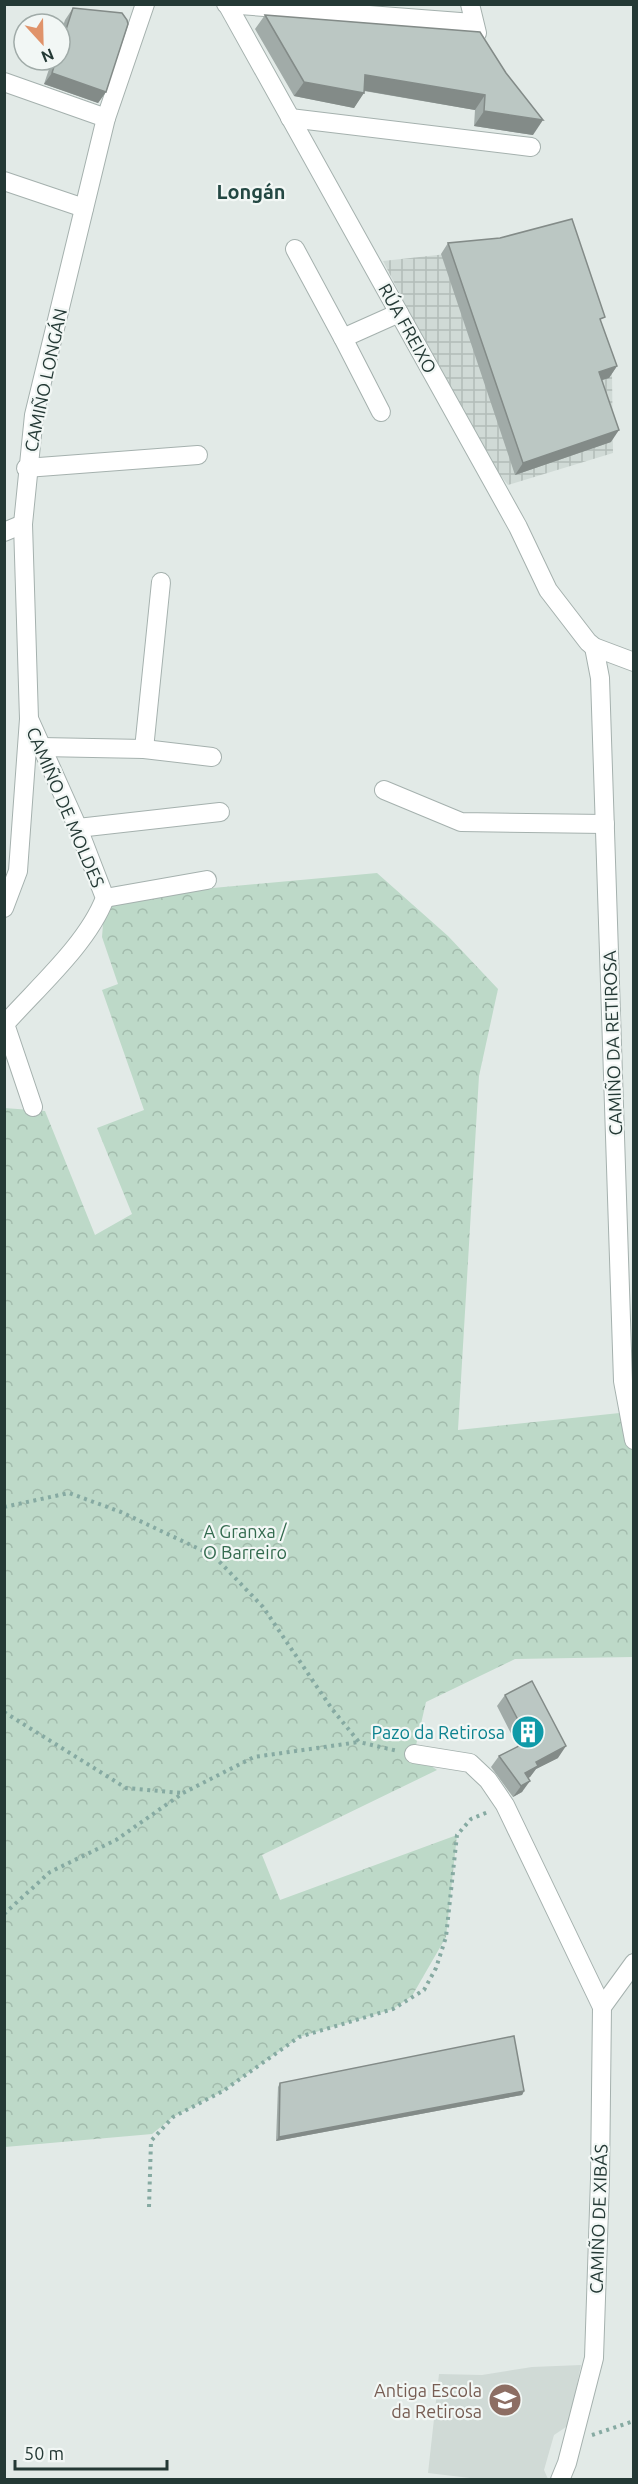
<svg xmlns="http://www.w3.org/2000/svg" width="638" height="2484" viewBox="0 0 638 2484" font-family="Ubuntu,sans-serif">
	<style>
		.built { fill: #d0dad6 }
		.industrial { fill: url(#industrial-grid) }
		.forest { fill: url(#forest-crowns) }
		.lines { fill: none; stroke-linecap: round; stroke-linejoin: round }
		.minor-casing { stroke: #a5b1ae; stroke-width: 20 }
		.path { stroke: #86aaa2; stroke-width: 4; stroke-dasharray: 3 4.5; stroke-linecap: butt }
		.minor { stroke: #fff; stroke-width: 18 }
		.wall { fill: #a1aba8 }
		.shaded-wall { fill: #838b88 }
		.building { fill: #bbc7c3; stroke: #838b88; stroke-width: 1.5 }
		.labels { text-anchor: middle; dominant-baseline: central; stroke-width: 4.5; stroke-linejoin: round; paint-order: stroke }
		.street-label { font-size: 18px; fill: #243935; stroke: #f2f7f5 }
		.park-label { font-size: 18px; fill: #336a4e; stroke: #f2f7f5 }
		.culture-label { font-size: 18px; fill: #0d838f; stroke: #f2f7f5; text-anchor: end }
		.education-label { font-size: 18px; fill: #785e54; stroke: #f2f7f5; text-anchor: end }
		.neighbourhood-label { font-size: 20px; font-weight: bold; fill: #234843; stroke: #f2f7f5 }
	</style>
	<defs>
		<pattern id="industrial-grid" width="8" height="8" patternUnits="userSpaceOnUse" patternTransform="scale(1.5)"><rect width="8" height="8" fill="#d0dad6"/><path d="M0 4h8M4 0v8" fill="none" stroke="#b2bcb8"/></pattern>
		<pattern id="forest-crowns" width="20" height="18" patternUnits="userSpaceOnUse" patternTransform="scale(1.5)"><rect width="20" height="18" fill="#bdd9c8"/><path d="M2 6a3 3 0 1 1 6 0M12 15a3 3 0 1 1 6 0" fill="none" stroke="#a2bbac"/></pattern>
	</defs>
	<rect width="100%" height="100%" fill="#e2eae7"/>
	<path class="built" d="M581 2365 569 2425 554 2435 544 2470 548 2479 487 2480 428 2473 439 2374 482 2375 532 2367Z"/>
	<path class="industrial" d="M492 249 598 328 612 373 613 453 508 485 482 452 383 261Z"/>
	<path class="forest" d="M377 873 448 936 498 989 479 1076 458 1430 629 1412 634 1440 633 1657 515 1659 426 1702 414 1754 437 1770 262 1855 280 1900 457 1835 446 1937 412 1996 393 2009 299 2037 223 2091 173 2117 152 2134 5 2147 4 1108 45 1111 95 1235 132 1214 97 1128 144 1110 102 990 118 984 102 937 105 898Z"/>
	<g class="lines">
		<g class="minor-casing">
			<g id="minor">
				<path d="M226 4 473 23"/>
				<path d="M227 4 518 527 548 590 588 642 594 647 634 662"/>
				<path d="M470 4 477 33"/>
				<path d="M4 82 106 118"/>
				<path d="M290 118 531 147"/>
				<path d="M4 181 84 208"/>
				<path d="M295 249 343 338 399 313"/>
				<path d="M343 338 381 412"/>
				<path d="M26 468 198 455"/>
				<path d="M4 532 23 524"/>
				<path d="M594 647 600 678 623 1381 634 1440"/>
				<path d="M30 721 78 828 105 898C88 943 38 987 5 1024L33 1107"/>
				<path d="M41 747 144 749 161 582"/>
				<path d="M144 749 212 757"/>
				<path d="M384 790 461 822 605 824"/>
				<path d="M78 828 220 812"/>
				<path d="M105 898 207 880"/>
				<path d="M4 908 18 871 29 719 23 524 34 415 106 118 145 4"/>
				<path d="M414 1754 470 1763 488 1780 505 1805 602 2007"/>
				<path d="M560 2480 567 2463 594 2358 600 2179 602 2007 634 1963"/>
			</g>
		</g>
		<g class="path">
			<path d="M4 1507 69 1493 121 1512 214 1556 263 1607 332 1709 359 1742 398 1751"/>
			<path d="M4 1712 126 1788 182 1793"/>
			<path d="M4 1914 50 1872 116 1840 183 1793 254 1757 359 1742"/>
			<path d="M149 2207 151 2141 173 2117 223 2091 299 2037 393 2009 424 1990 436 1968 446 1937 457 1835 471 1819 488 1812"/>
			<path d="M592 2435 634 2421"/>
		</g>
		<use href="#minor" class="minor"/>
	</g>
	<g class="wall">
		<path d="M73 8 106 92 98 103 44 84 52 60H60V35L65 20Z"/>
		<path d="M265 15 480 32 533 135 474 126 475 110 364 91 354 108 294 96 255 29Z"/>
		<path d="M448 243 601 323 617 366 609 378 602 380 611 442 515 475 441 254Z"/>
		<path d="M505 1695 558 1758 536 1769 530 1777 528 1778 522 1792 513 1797 491 1767 499 1756 518 1747 497 1706Z"/>
		<path d="M280 2083 524 2091 522 2095 276 2141 278 2087Z"/>
	</g>
	<g class="shaded-wall">
		<path d="M52 73 106 92 98 103 44 84Z"/>
		<path d="M365 75 485 95 475 110 355 89Z"/>
		<path d="M304 82 364 93 354 108 294 96Z"/>
		<path d="M484 111 543 120 533 135 474 126Z"/>
		<path d="M617 366 609 378 592 383 599 372Z"/>
		<path d="M619 430 611 442 515 475 523 463Z"/>
		<path d="M566 1746 558 1758 536 1769 530 1777 519 1783 525 1773 536 1762Z"/>
		<path d="M530 1781 522 1792 513 1797 521 1786Z"/>
		<path d="M524 2091 522 2095 276 2141 279 2137Z"/>
	</g>
	<g class="building">
		<path d="M73 8 122 13 127 20 128 24 106 92 52 73 56 60H60V48Z"/>
		<path d="M265 15 480 32 506 73 543 120 484 111 485 95 365 75 364 93 304 82Z"/>
		<path d="M572 219 605 317 600 319 617 366 599 372 619 430 523 463 448 243 500 238Z"/>
		<path d="M532 1681 566 1746 536 1762 538 1766 525 1773 530 1781 521 1786 499 1756 529 1741 505 1695Z"/>
		<path d="M514 2036 524 2091 279 2137 280 2083Z"/>
	</g>
	<defs>
		<g id="building-disc" transform="scale(1.725)"><circle r="9.5" fill="#0f9aa8" stroke="#f2f7f5"/><path d="M-4-6H4V6H1V3H-1V6H-4ZM-2.5-4.3h1.7v1.8h-1.7ZM.8-4.3h1.7v1.8H.8ZM-2.5-1h1.7V.8h-1.7ZM.8-1h1.7V.8H.8Z" fill="#fff"/></g>
		<g id="school-disc" transform="scale(1.725)"><circle r="9.5" fill="#8d6e63" stroke="#f2f7f5"/><path d="M0-5L7-2L0 1L-7-2ZM-4 1L0 2.5L4 1V4Q0 6-4 4Z" fill="#fff"/></g>
	</defs>
	<g fill-rule="evenodd">
		<use href="#building-disc" x="528" y="1732"/>
		<use href="#school-disc" x="505" y="2400"/>
	</g>
	<g class="labels">
		<g class="street-label">
			<text transform="translate(408 328) rotate(61)">RÚA FREIXO</text>
			<text transform="translate(45 380) rotate(-78)">CAMIÑO LONGÁN</text>
			<text transform="translate(66 807) rotate(67)">CAMIÑO DE MOLDES</text>
			<text transform="translate(612 1043) rotate(-92)">CAMIÑO DA RETIROSA</text>
			<text transform="translate(598 2219) rotate(-88)">CAMIÑO DE XIBÁS</text>
		</g>
		<g class="park-label">
			<text x="245" y="1531">A Granxa /<tspan x="245" dy="21">O Barreiro</tspan></text>
		</g>
		<g class="culture-label">
			<text x="505" y="1732">Pazo da Retirosa</text>
		</g>
		<g class="education-label">
			<text x="482" y="2390">Antiga Escola<tspan x="482" dy="21">da Retirosa</tspan></text>
		</g>
		<g class="neighbourhood-label">
			<text x="251" y="191">Longán</text>
		</g>
	</g>
	<rect width="638" height="2484" fill="none" stroke="#243935" stroke-width="12"/>
	<g transform="translate(42 42) rotate(158)"><circle r="28" fill="#f2f7f5" stroke="#a0aba8" stroke-width="1.5"/>
	<path d="M0-4.5L10 22L0 15L-10 22Z" fill="#e0936a"/>
	<text y="-9" font-size="16" font-weight="bold" text-anchor="middle" fill="#243935">N</text>
	</g>
	<path d="M15 2460v9h152v-9" fill="none" stroke="#243935" stroke-width="3"/>
	<text x="24" y="2460" font-size="18" fill="#243935" stroke="#f2f7f5" stroke-width="4.5" paint-order="stroke">50 m</text>
</svg>
